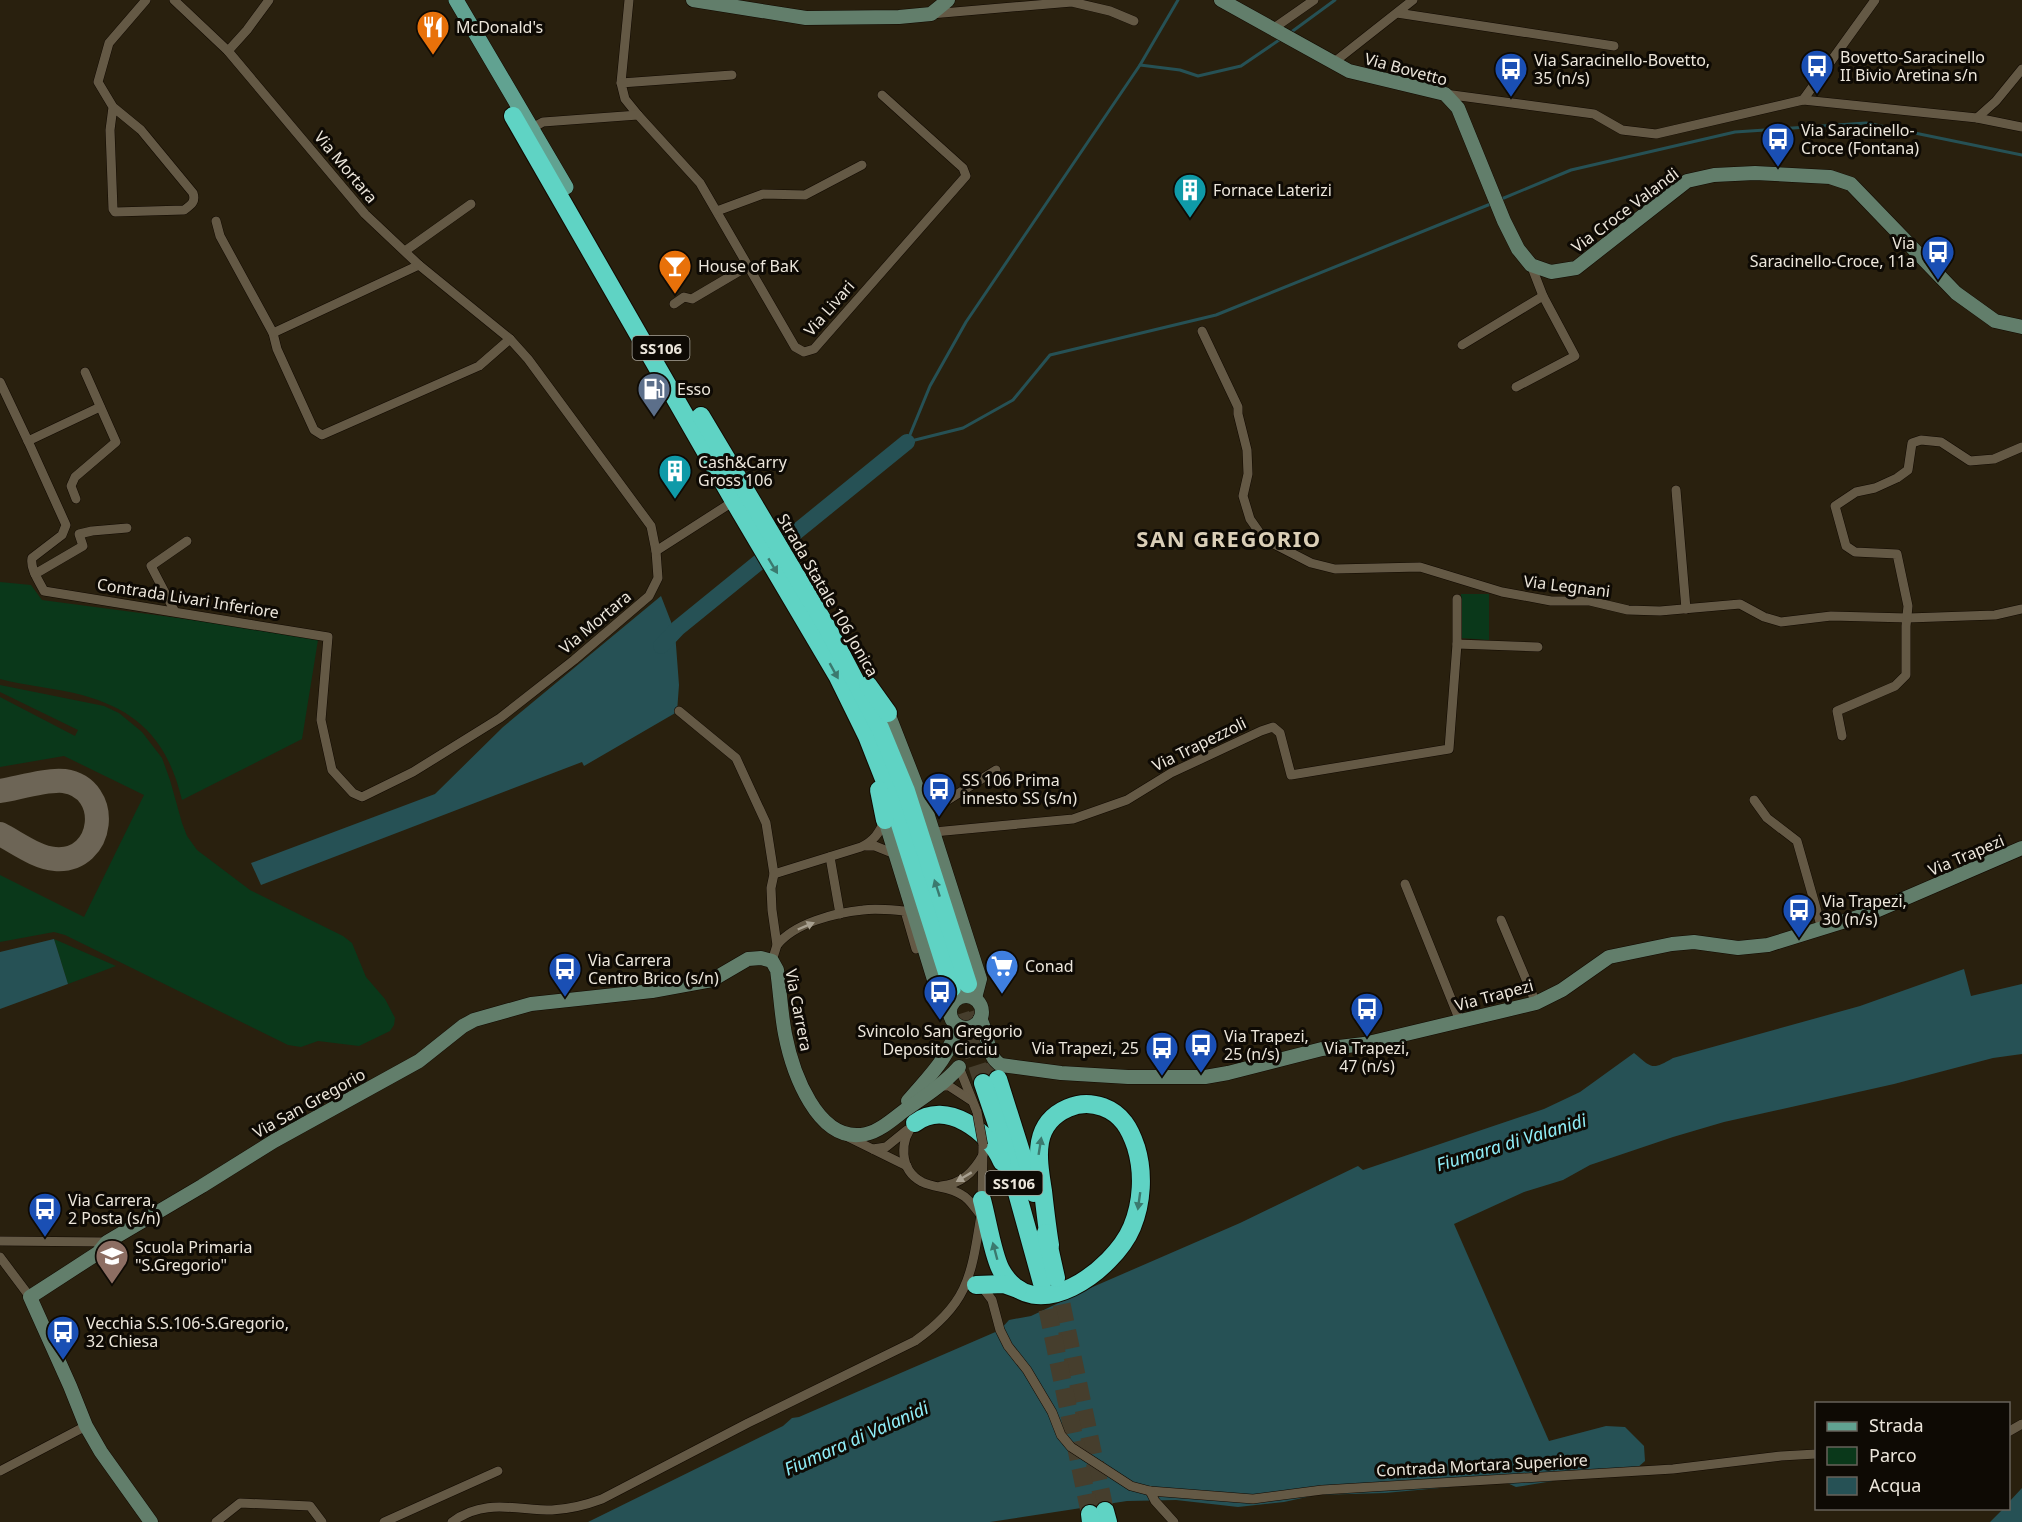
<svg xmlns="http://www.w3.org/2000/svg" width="2022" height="1522" viewBox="0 0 2022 1522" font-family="'Noto Sans',sans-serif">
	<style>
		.green { fill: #0a381a }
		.water { fill: #265155 }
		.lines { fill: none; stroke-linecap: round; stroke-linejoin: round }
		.stream { stroke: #265155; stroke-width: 3 }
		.river { stroke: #265155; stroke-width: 16 }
		.taxiway { stroke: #6d6556; stroke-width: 24 }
		.highway-tunnel { stroke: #463e2d; stroke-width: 18; stroke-dasharray: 18 9; stroke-linecap: butt }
		.street-casing { stroke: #110900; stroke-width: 10 }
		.secondary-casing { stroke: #110900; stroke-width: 15 }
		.primary-casing { stroke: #110900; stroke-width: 16 }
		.highway-casing { stroke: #110900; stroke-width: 20 }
		.street { stroke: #645945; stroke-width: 9 }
		.secondary { stroke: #627e6b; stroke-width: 14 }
		.primary { stroke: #61a291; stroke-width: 15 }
		.highway { stroke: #5fd3c4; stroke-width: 18 }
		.street-bridge-casing { stroke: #110900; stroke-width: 10; stroke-linecap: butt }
		.street-bridge { stroke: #645945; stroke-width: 9 }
		.oneway { fill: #3b796e }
		.oneway2 { fill: #a8a090 }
		.labels { text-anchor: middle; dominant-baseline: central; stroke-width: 6; stroke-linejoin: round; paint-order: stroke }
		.shield { fill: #0e0a04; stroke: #a9a49a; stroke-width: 1.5 }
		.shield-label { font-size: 15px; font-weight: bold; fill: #ece6db }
		.poi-label { font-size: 16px; fill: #ece6db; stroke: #0e0a04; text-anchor: start }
		.street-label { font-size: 16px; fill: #ece6db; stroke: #0e0a04 }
		.water-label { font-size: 18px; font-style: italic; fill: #8fedf7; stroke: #0e0a04 }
		.district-label { font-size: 22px; font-weight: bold; letter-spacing: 1.5px; fill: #daceb7; stroke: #0e0a04 }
	</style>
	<rect width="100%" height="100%" fill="#29200e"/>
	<g class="green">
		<path d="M0 582 31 585 42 600 216 623 318 640 302 739 182 800C168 742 140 711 82 695 55 688 27 686 0 679Z"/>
		<path d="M1461 594H1489V640L1460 638Z"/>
		<path d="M0 685 104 706 119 713 142 732 162 758 170 780 182 823 187 836 197 850 250 890 343 936 352 943 366 977 385 999 395 1018 394 1025 390 1031 359 1046 318 1041 301 1047 288 1045 65 935 54 932 0 942V875L84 917 144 795 64 756 0 767V697L75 736 78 730 0 692Z"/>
		<path d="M54 939 116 966 68 984Z"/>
	</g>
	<g class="water">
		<path d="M661 596 675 632 679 685 677 712 584 766 582 762 261 885 251 863 435 794 503 727Z"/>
		<path d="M54 939 68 984 0 1009V952Z"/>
		<path d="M1964 969 1971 996 2022 984V1054L1993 1058 1894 1084 1724 1122 1673 1137 1590 1165 1563 1180 1524 1192 1454 1224 1549 1441 1606 1426 1625 1427 1644 1446 1645 1461 1637 1468 1571 1473 1553 1481 1516 1487 1505 1482 1385 1493 1316 1495 1284 1502 1238 1507 1176 1500 1127 1501 990 1522H588L783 1426 792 1418 799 1417 1000 1330 1009 1320 1031 1316 1088 1289 1240 1223 1358 1166 1363 1170 1544 1109 1580 1092 1634 1053C1653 1069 1652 1070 1673 1058L1860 1006Z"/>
		<path d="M2022 1488V1522H1990L2003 1509 2008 1508 2009 1502Z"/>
	</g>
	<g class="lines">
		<g class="stream">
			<path d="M1290 33 1335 0"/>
			<path d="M1140 65 1180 70 1198 76 1241 66 1282 38"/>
			<path d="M1499 200 1571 170 1735 132 1866 123 2022 155"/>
			<path d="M907 442 963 428 1013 400 1050 355 1216 315 1493 203"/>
			<path d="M907 442 930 386 966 322 1140 65 1178 0"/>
		</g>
		<path class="river" d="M661 646 678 628 907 442"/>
		<path class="taxiway" d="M0 791C18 788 47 779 64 781 113 788 105 863 55 859 37 858 16 842 0 834"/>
		<g class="highway-tunnel">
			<path d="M968 984 998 1079"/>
			<path d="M952 988 983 1083"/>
			<path d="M1056 1278 1105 1511"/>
			<path d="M1042 1283 1090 1514"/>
		</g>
		<g class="street-casing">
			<g id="street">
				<path d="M1397 13 1614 46"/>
				<path d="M931 14 1072 2 1110 11 1134 21"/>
				<path d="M1274 28 1314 0"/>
				<path d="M228 51 247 30 269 0"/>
				<path d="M1333 63 1413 0"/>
				<path d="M621 83 629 0"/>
				<path d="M1445 94 1594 114 1622 130 1656 134 1803 100 1977 118 2022 127"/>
				<path d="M1803 100 1875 0"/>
				<path d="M113 107 110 130 113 209 115 212 184 210C191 205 196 202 193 193L141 130 113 107 98 82 109 43 146 0"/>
				<path d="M638 115 625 99 621 83 732 75"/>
				<path d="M1977 118 1996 101 2022 69"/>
				<path d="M532 128 543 122 638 115 700 183 795 347 804 352 814 349 966 176 963 168 882 95"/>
				<path d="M717 211 763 194 805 195 862 165"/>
				<path d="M216 221 220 236 273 333 277 349 314 430 322 435 479 366 510 339"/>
				<path d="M405 251 471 204"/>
				<path d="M674 304 684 297 692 299 748 266"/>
				<path d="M1202 331 1238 407V414L1247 450 1248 474 1243 496 1250 519 1264 539 1311 563 1335 569 1420 567 1502 592 1551 601H1590L1628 610 1660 611 1740 604 1764 617 1781 622 1831 616 1908 618 1995 615 2022 609"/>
				<path d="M273 333 419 265"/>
				<path d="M1462 345 1543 296"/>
				<path d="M0 382 28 441 100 407"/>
				<path d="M1516 387 1575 356 1543 296 1531 265"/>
				<path d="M28 441 66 525 62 535 32 558C30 569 39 581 44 591L328 637 321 720 332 770 353 793 362 797 413 772 500 718 574 660 649 596 658 578 656 551 651 526 528 359 510 339 419 265 365 214 228 51 174 0"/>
				<path d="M1676 490 1686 609"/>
				<path d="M76 499 71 486 75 477 116 442 85 372"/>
				<path d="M656 551 734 501"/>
				<path d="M35 574 83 546 79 534 92 531 127 528"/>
				<path d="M174 610 151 566 187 541"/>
				<path d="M1457 644 1538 647"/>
				<path d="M679 711 736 758 766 823 774 874 771 888 772 910 777 945 772 961"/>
				<path d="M1842 736 1837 711 1895 686 1906 675V626L1908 606 1897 554 1855 552 1846 546 1835 506 1856 492 1875 488 1897 478 1908 470 1912 443 1921 440 1941 442 1970 461 1994 459 2022 447"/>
				<path d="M1754 800 1767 818 1797 841 1822 929"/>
				<path d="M927 813 996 770"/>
				<path d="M934 832 1073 819 1127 800 1171 773 1261 731 1273 727 1280 733 1291 775 1449 749 1457 644V599"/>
				<path d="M866 846H875L895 854"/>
				<path d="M830 857 840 914"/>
				<path d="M774 874 861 847C874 841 879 833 885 820"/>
				<path d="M1405 884 1460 1021"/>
				<path d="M1501 920 1536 1003"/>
				<path d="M777 945C795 923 834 913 863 910 876 908 891 910 905 911L916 949"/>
				<path d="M959 1067 977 1112"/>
				<path d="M939 1086H949L972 1101"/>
				<path d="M915 1123C899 1140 899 1170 922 1182 935 1188 950 1187 962 1195 970 1199 975 1209 981 1215"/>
				<path d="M844 1135 907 1166"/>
				<path d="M873 1149 886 1147 907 1130"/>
				<path d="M941 1186C961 1184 973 1173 983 1155"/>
				<path d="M982 1201 983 1145"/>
				<path d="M0 1241 107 1242"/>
				<path d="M0 1257 30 1297"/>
				<path d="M968 1281 983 1288 992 1300 1000 1330 1008 1346 1027 1370 1052 1412 1061 1435 1071 1447 1131 1486 1150 1491 1253 1499 1322 1490 1673 1469 1781 1456 1816 1454"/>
				<path d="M2008 1432 2022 1424"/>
				<path d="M0 1471 86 1426"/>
				<path d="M1150 1491 1155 1501 1174 1522"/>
				<path d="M216 1522 240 1503 310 1506 322 1522"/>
				<path d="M384 1522 498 1471"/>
				<path d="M452 1522C484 1498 516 1510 552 1510 570 1509 586 1505 602 1499L748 1423 915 1341C969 1303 971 1276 981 1215"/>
			</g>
		</g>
		<g class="secondary-casing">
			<g id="secondary">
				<path d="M693 0 806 18 899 17 931 14 948 0"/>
				<path d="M1221 0 1349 71 1445 94 1458 108 1504 221 1518 249 1531 265 1551 272 1576 268 1687 181 1714 175 1755 173 1830 177 1851 184 1956 293 1995 321 2022 327"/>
				<path d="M888 713 927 813 980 979 975 998"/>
				<path d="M885 820 938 993 950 1015"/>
				<circle cx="966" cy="1012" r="16"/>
				<path d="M980 1019C989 1033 986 1057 1001 1065L1061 1073 1128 1077H1205L1228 1073 1322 1049 1364 1044 1536 1003 1562 990 1609 957 1672 944 1694 942 1738 948 1768 945 1871 913 2022 848"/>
				<path d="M908 1101C929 1076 949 1059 957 1026"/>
				<path d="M151 1522 101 1452 86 1426 70 1386 30 1297 98 1253 107 1242 202 1186 274 1141 419 1061 463 1026 474 1020 531 1004 652 991 712 980 748 959 761 958 772 961 777 970C780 991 781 1013 785 1034 792 1070 817 1145 866 1134 880 1131 893 1119 905 1110 924 1097 944 1084 959 1067"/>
			</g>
		</g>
		<g class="primary-casing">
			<path id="primary" d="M456 0 566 187"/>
		</g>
		<g class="highway-casing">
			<g id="highway">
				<path d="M513 116 734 501 838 677 867 736 893 802 952 988"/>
				<path d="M701 416 828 629 880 728 906 791 968 984"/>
				<path d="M868 685 888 713"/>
				<path d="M879 790 885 820"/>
				<path d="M998 1079 1034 1193"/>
				<path d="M983 1083 1003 1142 1042 1283"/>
				<path d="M915 1123C946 1099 990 1132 1002 1162"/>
				<path d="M982 1200C987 1218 993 1256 1001 1270 1034 1330 1114 1270 1132 1227 1142 1203 1144 1173 1136 1147 1130 1129 1122 1114 1103 1107 1092 1103 1079 1103 1068 1108 1031 1124 1038 1159 1043 1191 1045 1209 1047 1227 1050 1245"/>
				<path d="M1046 1233 1056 1278"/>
				<path d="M976 1285 1004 1284 1018 1289"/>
				<path d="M1105 1511 1108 1522"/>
				<path d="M1090 1514 1091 1522"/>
			</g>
		</g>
		<use href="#street" class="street"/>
		<use href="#secondary" class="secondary"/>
		<use href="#primary" class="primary"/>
		<use href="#highway" class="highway"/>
		<g class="street-bridge-casing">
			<path id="street-bridge" d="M977 1112 983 1145"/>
		</g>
		<use href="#street-bridge" class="street-bridge"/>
	</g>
	<defs><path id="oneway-solid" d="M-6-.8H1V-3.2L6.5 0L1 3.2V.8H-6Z" transform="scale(1.5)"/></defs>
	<g class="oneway">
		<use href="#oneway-solid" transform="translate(773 566) rotate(59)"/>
		<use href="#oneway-solid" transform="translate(834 671) rotate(61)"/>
		<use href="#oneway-solid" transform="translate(937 888) rotate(-108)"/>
		<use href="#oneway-solid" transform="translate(1040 1146) rotate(-81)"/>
		<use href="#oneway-solid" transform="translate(1139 1201) rotate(98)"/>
		<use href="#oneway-solid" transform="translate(995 1251) rotate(-105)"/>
	</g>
	<g class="oneway2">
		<use href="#oneway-solid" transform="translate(806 926) rotate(-23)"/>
		<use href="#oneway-solid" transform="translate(964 1177) rotate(149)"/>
	</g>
	<defs>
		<g id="restaurant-pin" transform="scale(1.725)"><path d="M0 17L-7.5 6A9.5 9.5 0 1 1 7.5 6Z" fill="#e8710a" stroke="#0e0a04"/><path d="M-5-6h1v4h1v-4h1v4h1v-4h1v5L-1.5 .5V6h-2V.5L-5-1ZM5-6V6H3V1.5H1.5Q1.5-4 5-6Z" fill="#fff"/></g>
		<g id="bus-pin" transform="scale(1.725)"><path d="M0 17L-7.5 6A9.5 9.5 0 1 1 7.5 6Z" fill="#1a4fb4" stroke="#0e0a04"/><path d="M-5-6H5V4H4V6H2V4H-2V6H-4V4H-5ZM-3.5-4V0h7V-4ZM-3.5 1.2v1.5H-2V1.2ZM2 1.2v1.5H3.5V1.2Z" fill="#fff"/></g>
		<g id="building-pin" transform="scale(1.725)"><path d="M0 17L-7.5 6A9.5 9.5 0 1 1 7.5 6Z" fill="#0f9aa8" stroke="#0e0a04"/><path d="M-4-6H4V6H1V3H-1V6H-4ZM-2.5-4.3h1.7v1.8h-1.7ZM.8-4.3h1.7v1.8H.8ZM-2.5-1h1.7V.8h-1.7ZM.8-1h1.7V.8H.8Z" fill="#fff"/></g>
		<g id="bar-pin" transform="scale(1.725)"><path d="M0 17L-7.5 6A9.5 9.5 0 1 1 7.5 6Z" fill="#e8710a" stroke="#0e0a04"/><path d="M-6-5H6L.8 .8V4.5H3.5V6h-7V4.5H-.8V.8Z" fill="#fff"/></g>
		<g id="fuel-pin" transform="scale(1.725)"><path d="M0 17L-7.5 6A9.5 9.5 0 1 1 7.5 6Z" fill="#5c6f8a" stroke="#0e0a04"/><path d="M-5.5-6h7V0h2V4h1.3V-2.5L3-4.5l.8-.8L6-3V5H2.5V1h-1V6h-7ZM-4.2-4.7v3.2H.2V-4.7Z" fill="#fff"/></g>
		<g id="supermarket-pin" transform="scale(1.725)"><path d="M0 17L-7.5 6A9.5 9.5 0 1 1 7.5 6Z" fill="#3f7fe0" stroke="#0e0a04"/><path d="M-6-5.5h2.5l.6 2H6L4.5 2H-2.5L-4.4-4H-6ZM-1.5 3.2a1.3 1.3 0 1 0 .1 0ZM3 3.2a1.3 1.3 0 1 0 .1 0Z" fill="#fff"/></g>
		<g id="school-pin" transform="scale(1.725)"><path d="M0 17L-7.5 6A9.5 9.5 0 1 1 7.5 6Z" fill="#8d6e63" stroke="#0e0a04"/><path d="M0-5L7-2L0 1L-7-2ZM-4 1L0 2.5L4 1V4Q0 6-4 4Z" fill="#fff"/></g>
	</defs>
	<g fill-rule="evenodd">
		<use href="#restaurant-pin" x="433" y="27"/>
		<use href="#bus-pin" x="1817" y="66"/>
		<use href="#bus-pin" x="1511" y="69"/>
		<use href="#bus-pin" x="1778" y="139"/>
		<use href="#building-pin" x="1190" y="190"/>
		<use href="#bus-pin" x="1938" y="252"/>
		<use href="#bar-pin" x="675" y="266"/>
		<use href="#fuel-pin" x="654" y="389"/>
		<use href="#building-pin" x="675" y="471"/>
		<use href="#bus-pin" x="939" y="789"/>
		<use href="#bus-pin" x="1799" y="910"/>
		<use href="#supermarket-pin" x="1002" y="966"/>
		<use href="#bus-pin" x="565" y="969"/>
		<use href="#bus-pin" x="940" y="992"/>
		<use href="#bus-pin" x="1367" y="1009"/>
		<use href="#bus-pin" x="1201" y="1045"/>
		<use href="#bus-pin" x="1162" y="1048"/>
		<use href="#bus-pin" x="45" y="1209"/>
		<use href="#school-pin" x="112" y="1256"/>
		<use href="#bus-pin" x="63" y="1332"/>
	</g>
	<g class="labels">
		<g class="shield">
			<rect x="632.5" y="336" width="57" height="24" rx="4.5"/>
			<rect x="985.5" y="1171" width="57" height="24" rx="4.5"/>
		</g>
		<g class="shield-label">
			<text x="661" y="348">SS106</text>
			<text x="1014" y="1183">SS106</text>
		</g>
		<g class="poi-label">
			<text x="456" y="27">McDonald's</text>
			<text x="1840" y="57">Bovetto-Saracinello<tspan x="1840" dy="18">II Bivio Aretina s/n</tspan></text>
			<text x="1534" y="60">Via Saracinello-Bovetto,<tspan x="1534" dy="18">35 (n/s)</tspan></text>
			<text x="1801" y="130">Via Saracinello-<tspan x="1801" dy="18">Croce (Fontana)</tspan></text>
			<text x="1213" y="190">Fornace Laterizi</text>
			<text x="1915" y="243" text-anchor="end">Via<tspan x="1915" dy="18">Saracinello-Croce, 11a</tspan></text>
			<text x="698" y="266">House of BaK</text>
			<text x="677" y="389">Esso</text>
			<text x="698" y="462">Cash&amp;Carry<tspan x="698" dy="18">Gross 106</tspan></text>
			<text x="962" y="780">SS 106 Prima<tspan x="962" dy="18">innesto SS (s/n)</tspan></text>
			<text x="1822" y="901">Via Trapezi,<tspan x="1822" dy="18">30 (n/s)</tspan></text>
			<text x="588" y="960">Via Carrera<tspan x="588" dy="18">Centro Brico (s/n)</tspan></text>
			<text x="1025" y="966">Conad</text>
			<text x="940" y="1031" text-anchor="middle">Svincolo San Gregorio<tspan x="940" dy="18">Deposito Cicciu</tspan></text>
			<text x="1224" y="1036">Via Trapezi,<tspan x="1224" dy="18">25 (n/s)</tspan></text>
			<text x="1139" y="1048" text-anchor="end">Via Trapezi, 25</text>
			<text x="1367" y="1048" text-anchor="middle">Via Trapezi,<tspan x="1367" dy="18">47 (n/s)</tspan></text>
			<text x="68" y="1200">Via Carrera,<tspan x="68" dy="18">2 Posta (s/n)</tspan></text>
			<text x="135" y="1247">Scuola Primaria<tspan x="135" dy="18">"S.Gregorio"</tspan></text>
			<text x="86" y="1323">Vecchia S.S.106-S.Gregorio,<tspan x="86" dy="18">32 Chiesa</tspan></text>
		</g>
		<g class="street-label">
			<text transform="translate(1406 69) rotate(15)">Via Bovetto</text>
			<text transform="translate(346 167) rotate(50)">Via Mortara</text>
			<text transform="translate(1625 210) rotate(-37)">Via Croce Valandi</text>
			<text transform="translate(829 308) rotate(-49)">Via Livari</text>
			<text transform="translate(1567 586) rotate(7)">Via Legnani</text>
			<text transform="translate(828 595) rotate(60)">Strada Statale 106 Jonica</text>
			<text transform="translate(188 598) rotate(9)">Contrada Livari Inferiore</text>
			<text transform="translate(595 622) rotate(-40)">Via Mortara</text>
			<text transform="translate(1199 744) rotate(-26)">Via Trapezzoli</text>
			<text transform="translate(1966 855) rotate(-23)">Via Trapezi</text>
			<text transform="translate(1494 995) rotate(-15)">Via Trapezi</text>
			<text transform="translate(799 1010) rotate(79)">Via Carrera</text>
			<text transform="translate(309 1103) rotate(-29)">Via San Gregorio</text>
			<text transform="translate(1482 1465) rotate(-3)">Contrada Mortara Superiore</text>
		</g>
		<g class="water-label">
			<text transform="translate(1511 1142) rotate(-17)">Fiumara di Valanidi</text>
			<text transform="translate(856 1438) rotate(-24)">Fiumara di Valanidi</text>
		</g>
		<g class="district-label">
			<text x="1229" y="538">SAN GREGORIO</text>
		</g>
	</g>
	<rect x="1815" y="1402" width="195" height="108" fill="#0e0a04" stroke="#67625a" stroke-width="1.5"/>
	<rect x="1827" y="1422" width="30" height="9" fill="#61a291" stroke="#67625a" stroke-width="1.5"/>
	<text x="1869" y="1432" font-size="18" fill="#ece6db">Strada</text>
	<rect x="1827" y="1447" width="30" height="18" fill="#0a381a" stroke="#67625a" stroke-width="1.5"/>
	<text x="1869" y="1462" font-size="18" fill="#ece6db">Parco</text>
	<rect x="1827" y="1477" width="30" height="18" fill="#265155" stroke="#67625a" stroke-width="1.5"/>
	<text x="1869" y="1492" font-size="18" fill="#ece6db">Acqua</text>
</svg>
